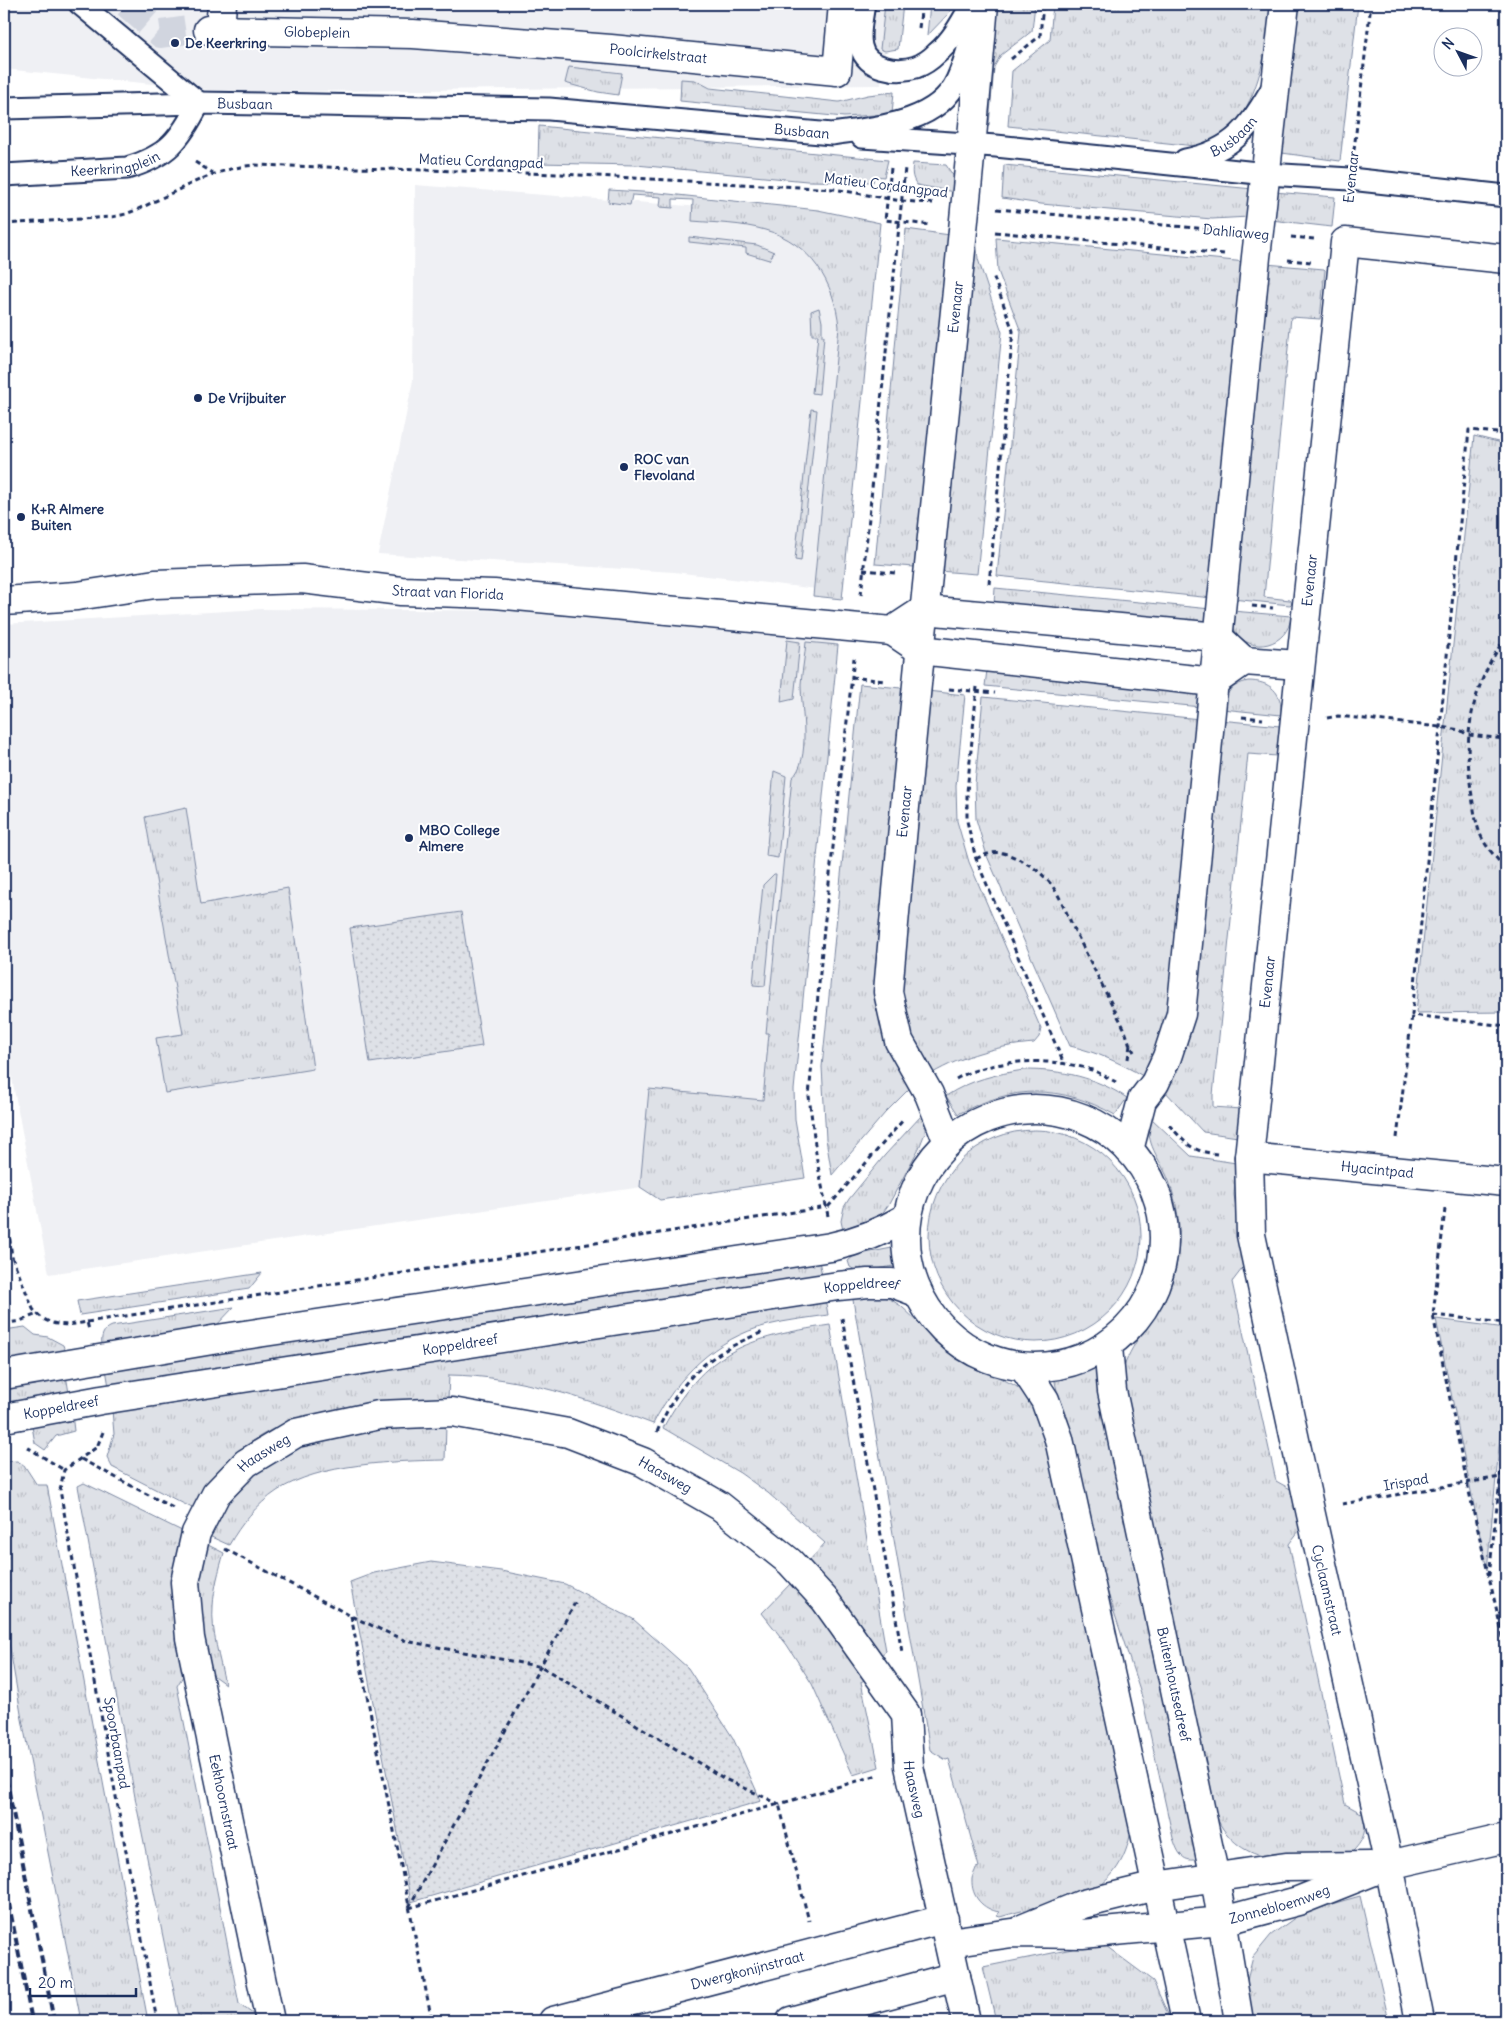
<svg xmlns="http://www.w3.org/2000/svg" width="1510" height="2025" viewBox="0 0 1510 2025" font-family="Delius,sans-serif">
	<style>
		.built { fill: #eff0f4 }
		.grass { fill: url(#grass-tufts); stroke: #7c88a2 }
		.garden { fill: url(#garden-dots); stroke: #7c88a2 }
		.lines { fill: none; stroke-linecap: round; stroke-linejoin: round }
		.street-tunnel { stroke: #d1d5df; stroke-width: 28; stroke-dasharray: 28 14; stroke-linecap: butt }
		.lane-casing { stroke: #1b2f5e; stroke-width: 25 }
		.street-casing { stroke: #1b2f5e; stroke-width: 31 }
		.secondary-casing { stroke: #1b2f5e; stroke-width: 31 }
		.path { stroke: #1b2f5e; stroke-width: 3; stroke-dasharray: 5 4; stroke-linecap: butt }
		.lane { stroke: #fff; stroke-width: 21 }
		.street { stroke: #fff; stroke-width: 28 }
		.secondary { stroke: #fff; stroke-width: 28 }
		.rail { stroke: #1b2f5e; stroke-width: 4; stroke-dasharray: 8 4; stroke-linecap: butt }
		.poi-dot { fill: #1b2f5e; stroke: #fff; stroke-width: 2 }
		.labels { text-anchor: middle; dominant-baseline: central; stroke-width: 4; stroke-linejoin: round; paint-order: stroke }
		.street-label { font-size: 14px; fill: #1b2f5e; stroke: #fff }
		.poi-label { font-size: 14px; font-weight: bold; fill: #1b2f5e; stroke: #fff; text-anchor: start }
	</style>
	<defs>
		<pattern id="grass-tufts" width="24" height="20" patternUnits="userSpaceOnUse" patternTransform="scale(1.25)"><rect width="24" height="20" fill="#dee1e7"/><path d="M3 7l-1-3M5 7V3M7 7l1-3M15 17l-1-3M17 17v-4M19 17l1-3" fill="none" stroke="#bec1c9"/></pattern>
		<pattern id="garden-dots" width="8" height="8" patternUnits="userSpaceOnUse" patternTransform="scale(1.25)"><rect width="8" height="8" fill="#dee1e7"/><path d="M2 2h.1M6 6h.1" fill="none" stroke="#bec1c9" stroke-width="1.8" stroke-linecap="round"/></pattern>
	</defs>
	<rect width="100%" height="100%" fill="#fff"/>
	<filter id="ink" filterUnits="userSpaceOnUse"><feTurbulence type="fractalNoise" baseFrequency=".02" numOctaves="2"/><feDisplacementMap in="SourceGraphic" scale="10" xChannelSelector="R" yChannelSelector="G"/><feConvolveMatrix kernelMatrix="1 2 1 2 8 2 1 2 1" color-interpolation-filters="sRGB"/></filter>
	<g filter="url(#ink)">
		<g class="built">
			<path d="M4 4H890L881 85 231 92 4 69Z"/>
			<path d="M415 185 873 220 842 592 674 572 378 554 413 380Z"/>
			<path d="M261 609 551 611 835 640 778 1167 49 1274 4 1036V624Z"/>
		</g>
		<g class="grass">
			<path d="M885 4H903L898 49 885 51 880 49Z"/>
			<path d="M930 4H954L950 12 927 36Z"/>
			<path d="M995 4H1035L1032 31 1001 55 994 67 989 125 983 124Z"/>
			<path d="M1053 4H1272C1267 51 1255 139 1195 146L1008 126 1012 71 1050 40Z"/>
			<path d="M1295 4H1358L1340 161 1282 153Z"/>
			<path d="M569 67 622 73 618 95 598 92 565 83Z"/>
			<path d="M681 79 695 80 710 88 839 102 868 95 894 92 892 114 844 117 680 101Z"/>
			<path d="M539 126 888 160 884 177 874 176 873 182 807 181 636 165 538 163Z"/>
			<path d="M913 163 946 165 954 177V192L917 185C911 177 912 171 913 163Z"/>
			<path d="M1004 165 1253 189 1249 217 1212 219 1041 204 1002 198Z"/>
			<path d="M609 190 659 193 818 210 880 223 842 599 813 596 839 327C835 283 810 242 765 230 742 223 716 223 692 221L693 200 673 199V208L660 207 661 197 632 195 630 205 608 202Z"/>
			<path d="M1274 192 1335 197 1332 227 1271 220Z"/>
			<path d="M906 229 950 235 917 561 914 567 875 564Z"/>
			<path d="M689 237 757 245 774 252 769 260 746 253V248L689 242Z"/>
			<path d="M976 237 978 259 1002 332 977 574 938 571Z"/>
			<path d="M996 238 1246 262 1212 598 997 576 1021 332 998 271Z"/>
			<path d="M1266 264 1324 269 1325 270 1320 319 1291 317 1264 597 1290 600 1292 603 1290 605 1232 599Z"/>
			<path d="M819 308 822 322V336H824L819 394 812 393 818 335H812L811 311Z"/>
			<path d="M811 409 817 410 801 561 795 560Z"/>
			<path d="M1474 436 1506 444V1012L1416 1013Z"/>
			<path d="M995 588 1211 609 1208 620 1204 623 994 604Z"/>
			<path d="M1232 611 1291 616C1289 646 1250 656 1235 631 1232 625 1232 618 1232 611Z"/>
			<path d="M787 640 800 642 794 699 781 702Z"/>
			<path d="M806 642 838 645 794 1090 795 1119 805 1178 660 1200 640 1187 649 1089 763 1100 769 1033H766L792 778C812 760 801 709 801 684 802 670 805 656 806 642Z"/>
			<path d="M987 670 1200 694 1201 707 985 686Z"/>
			<path d="M1248 681C1270 681 1283 692 1281 715L1222 709C1226 693 1231 685 1248 681Z"/>
			<path d="M860 684 901 688 902 691 903 718 878 964 912 1086 885 1113 832 1175 826 1139 822 1067Z"/>
			<path d="M927 691 965 695 956 786 957 821 969 862 1041 1029 1039 1037 1034 1043C997 1046 964 1055 931 1074L915 1050 899 1009Z"/>
			<path d="M983 697 1200 719 1172 993 1161 1043 1143 1076C1120 1063 1097 1052 1070 1046L987 856 976 819 975 784Z"/>
			<path d="M1220 720 1280 726 1277 756 1248 754 1213 1095V1107L1241 1109 1238 1137 1203 1132 1163 1089Z"/>
			<path d="M774 771 786 776 778 858 766 856Z"/>
			<path d="M186 808 201 904 288 888 313 1069 165 1093 156 1038 183 1034 145 817Z"/>
			<path d="M774 874H776L765 986 753 985 763 885Z"/>
			<path d="M1024 1070C1063 1070 1095 1077 1127 1098L1115 1115C1060 1084 1013 1085 958 1114L946 1096C970 1080 996 1074 1024 1070Z"/>
			<path d="M921 1116 925 1117V1133L919 1148 889 1204 879 1218 844 1235 841 1221 844 1207 849 1199 885 1155Z"/>
			<path d="M1150 1117 1191 1156 1236 1163 1234 1195 1245 1265 1232 1282 1276 1481 1294 1491 1302 1527 1289 1544 1345 1804 1363 1814C1368 1830 1363 1842 1351 1853 1305 1857 1255 1873 1223 1829 1219 1823 1216 1816 1212 1809L1122 1374C1129 1344 1153 1321 1167 1294 1173 1283 1177 1266 1178 1253 1182 1229 1177 1204 1169 1181 1160 1158 1144 1144 1150 1117Z"/>
			<circle cx="1035" cy="1236" r="106"/>
			<path d="M892 1248 894 1266 858 1272 850 1267 848 1261 855 1255Z"/>
			<path d="M819 1261 822 1275 109 1387 106 1369Z"/>
			<path d="M4 1269 11 1312 4 1314Z"/>
			<path d="M262 1273 249 1289 80 1315 77 1301Z"/>
			<path d="M873 1293 890 1299 901 1306 947 1349 964 1360 1014 1385 1023 1391 1040 1408 1132 1818C1131 1849 1117 1880 1087 1893 1079 1897 1069 1898 1060 1901 1040 1906 1020 1911 1000 1917L997 1916 999 1912C983 1909 971 1897 972 1879 972 1876 975 1872 976 1868L979 1867 949 1759 946 1760 930 1750 852 1294Z"/>
			<path d="M825 1298 828 1315C808 1318 788 1320 768 1325 715 1338 677 1377 653 1424 587 1399 521 1376 449 1375L448 1399C385 1404 288 1404 240 1452 224 1470 209 1490 194 1509L112 1467 107 1457 114 1434 112 1410Z"/>
			<path d="M234 1307 214 1328 102 1346C101 1337 102 1330 112 1326Z"/>
			<path d="M1436 1319 1506 1328V1376L1487 1570Z"/>
			<path d="M830 1325 886 1651 881 1655 837 1594 810 1563 809 1561 825 1543 768 1493 740 1473 663 1428C705 1350 747 1338 830 1325Z"/>
			<path d="M25 1327 35 1335 48 1337 63 1345 66 1354 4 1364V1330Z"/>
			<path d="M1098 1367 1197 1857 1194 1860C1180 1861 1177 1849 1173 1838L1142 1697 1095 1554 1055 1382V1379L1058 1378Z"/>
			<path d="M66 1375 69 1393 4 1403V1387Z"/>
			<path d="M72 1414 74 1431 56 1436 45 1450 35 1443 31 1421Z"/>
			<path d="M446 1425 445 1460C396 1461 319 1463 277 1491 256 1505 241 1524 229 1545L209 1536 216 1519 239 1488 253 1474 285 1450 359 1430Z"/>
			<path d="M17 1461 24 1465 37 1485H47L148 2021H81L21 1714 4 1613V1462Z"/>
			<path d="M84 1483 184 1532 186 1671 177 1686 239 2004 253 2014 255 2021H180L137 1808 78 1486Z"/>
			<path d="M206 1544 224 1553C219 1570 214 1588 213 1606 211 1632 220 1659 225 1684L211 1674C201 1624 194 1594 206 1544Z"/>
			<path d="M793 1581 817 1609 867 1678 861 1682 879 1767 853 1775 812 1684 787 1645 762 1613Z"/>
			<path d="M1360 1896 1389 2021H1248L1246 1984 1253 1957 1271 1935 1303 1912Z"/>
			<path d="M1102 1943 1153 1981 1171 2021H996L983 1967Z"/>
		</g>
		<g class="garden">
			<path d="M461 912 482 1046 370 1063 350 928Z"/>
			<path d="M431 1562 501 1571 565 1584 633 1619 688 1668 733 1738 761 1801 411 1902 350 1582 374 1573Z"/>
		</g>
		<g class="lines">
			<path class="street-tunnel" d="M127 4 161 34 195 29 208 30"/>
			<g class="lane-casing">
				<g id="lane">
					<path d="M80 4 199 103"/>
					<path d="M864 4C862 17 858 33 861 46 865 69 898 73 916 67 924 64 930 60 936 54 952 41 962 22 972 4"/>
					<path id="s1" d="M4 108 199 103 549 109 832 134C873 128 938 124 957 80 965 63 969 44 976 26"/>
					<path d="M862 137 996 146 1267 174 1350 179 1506 196"/>
					<path id="s2" d="M1185 160C1234 151 1251 126 1274 85"/>
					<path id="s3" d="M4 175 127 168C168 156 180 140 199 103"/>
				</g>
			</g>
			<g class="street-casing">
				<g id="street">
					<path id="s4" d="M208 30 413 34 611 49 837 71 843 4"/>
					<path d="M220 30 222 4"/>
					<path id="s5" d="M4 601 77 596 155 584 302 579 401 591 494 594 892 631"/>
					<path d="M924 610 1218 637 1244 661 1214 682 920 650 892 631Z"/>
					<path d="M1244 661 1299 665"/>
					<path id="s6" d="M1249 1157 1506 1182"/>
					<path d="M1024 1928 1083 1904 1156 1886 1286 1867 1370 1866"/>
					<path id="s7" d="M949 1942 1012 1933 1082 1934 1223 1921 1298 1901 1389 1865 1506 1838"/>
					<path id="s8" d="M270 2021 190 1638 185 1582 196 1533 216 1494 246 1463 296 1433 379 1415 452 1412 568 1433 643 1462 720 1506 790 1562 825 1600 906 1714 909 1766 966 2021"/>
					<path id="s9" d="M553 2021 944 1919"/>
					<path d="M791 2021 956 1976"/>
					<path id="s10" d="M1420 2021 1389 1865 1310 1510 1251 1235 1249 1157 1345 242 1506 259"/>
				</g>
			</g>
			<g class="secondary-casing">
				<g id="secondary">
					<circle cx="1035" cy="1238" r="129"/>
					<path id="s11" d="M948 1142 929 1094 899 1041 888 992C916 662 956 333 984 4"/>
					<path d="M1129 1150 1142 1100 1155 1083 1167 1057 1181 1014 1256 257 1285 4"/>
					<path id="s12" d="M1108 1347 1112 1391 1215 1878 1239 2021"/>
					<path d="M1024 1368 1045 1400 1059 1439 1186 2021"/>
					<path d="M4 1375 224 1338 831 1247C859 1241 882 1232 906 1218"/>
					<path id="s13" d="M4 1418 101 1400 838 1286 868 1283H892L916 1292"/>
				</g>
			</g>
			<g class="path">
				<path d="M919 28 922 4"/>
				<path d="M1011 59 1040 36 1043 4"/>
				<path d="M1354 150 1371 4"/>
				<path d="M195 162 213 173"/>
				<path d="M891 168 885 220 931 225"/>
				<path d="M997 209 1227 231"/>
				<path d="M4 224 112 217 126 214C170 197 207 169 255 165L559 174 834 189 901 201 933 203"/>
				<path d="M995 232 1225 254"/>
				<path d="M1291 237 1314 239"/>
				<path d="M1288 260 1312 262"/>
				<path d="M1506 434 1469 430 1412 1015 1506 1026"/>
				<path d="M863 570 895 573"/>
				<path d="M989 584 1013 331 993 275"/>
				<path d="M861 595 905 168"/>
				<path d="M1252 606 1273 608"/>
				<path d="M1506 637C1471 687 1462 736 1472 796 1474 810 1476 827 1483 840 1489 851 1499 860 1506 870"/>
				<path d="M851 677 885 681"/>
				<path d="M977 687 967 792V821L976 859 1064 1064"/>
				<path d="M949 689 995 693"/>
				<path d="M1242 717 1263 719"/>
				<path d="M1327 718 1338 716 1440 727 1460 730 1468 735 1506 739"/>
				<path d="M976 859C995 849 1003 851 1022 861 1059 880 1061 905 1079 939 1094 969 1109 999 1124 1028L1130 1045"/>
				<path d="M1128 1059 1130 1045 1134 1052"/>
				<path d="M956 1079C993 1058 1052 1057 1092 1070 1100 1073 1108 1078 1116 1082"/>
				<path d="M1169 1125C1187 1144 1190 1151 1217 1154"/>
				<path d="M1397 1138 1412 1015"/>
				<path d="M4 1194 12 1257 33 1309C48 1328 66 1326 87 1322L89 1330"/>
				<path d="M828 1207 904 1119"/>
				<path d="M1445 1209 1433 1315 1467 1483 1506 1650"/>
				<path d="M828 1216 817 1161 809 1096 824 928 854 658"/>
				<path d="M1433 1315 1506 1323"/>
				<path d="M842 1318 902 1652"/>
				<path d="M87 1322 827 1207"/>
				<path d="M4 1324 20 1321 37 1314"/>
				<path d="M103 1432 97 1447 64 1470 60 1490 157 2021"/>
				<path d="M657 1432C681 1377 708 1354 763 1332"/>
				<path d="M27 1447 64 1470"/>
				<path d="M81 1459 173 1508"/>
				<path d="M1342 1504 1506 1476"/>
				<path d="M225 1549 351 1616 406 1641 542 1667 725 1779 779 1804 878 1775"/>
				<path d="M1489 1575 1506 1429"/>
				<path d="M1498 1613 1506 1614"/>
				<path d="M351 1616 432 2021"/>
				<path d="M409 1907 576 1601"/>
				<path d="M409 1908 779 1804 809 1921"/>
			</g>
			<use href="#lane" class="lane"/>
			<use href="#street" class="street"/>
			<use href="#secondary" class="secondary"/>
			<g class="rail">
				<path d="M4 1767 54 2021"/>
				<path d="M4 1879 32 2021"/>
			</g>
		</g>
	</g>
	<g class="poi-dot">
		<circle cx="175" cy="43" r="5"/>
		<circle cx="198" cy="398" r="5"/>
		<circle cx="624" cy="467" r="5"/>
		<circle cx="21" cy="517" r="5"/>
		<circle cx="409" cy="838" r="5"/>
	</g>
	<g class="labels">
		<g class="street-label">
			<text stroke="none"><textPath href="#s4" startOffset="109">Globeplein</textPath></text>
			<text stroke="none"><textPath href="#s4" startOffset="451">Poolcirkelstraat</textPath></text>
			<text stroke="none"><textPath href="#s1" startOffset="241">Busbaan</textPath></text>
			<text stroke="none"><textPath href="#s1" startOffset="799">Busbaan</textPath></text>
			<text stroke="none"><textPath href="#s2" startOffset="55">Busbaan</textPath></text>
			<text transform="translate(481 161) rotate(2)">Matieu Cordangpad</text>
			<text stroke="none"><textPath href="#s3" startOffset="112">Keerkringplein</textPath></text>
			<text transform="translate(1351 177) rotate(-84)">Evenaar</text>
			<text transform="translate(886 185) rotate(7)">Matieu Cordangpad</text>
			<text transform="translate(1236 232) rotate(5)">Dahliaweg</text>
			<text stroke="none"><textPath href="#s11" startOffset="851">Evenaar</textPath></text>
			<text stroke="none"><textPath href="#s10" startOffset="1462">Evenaar</textPath></text>
			<text stroke="none"><textPath href="#s5" startOffset="446">Straat van Florida</textPath></text>
			<text stroke="none"><textPath href="#s11" startOffset="344">Evenaar</textPath></text>
			<text stroke="none"><textPath href="#s10" startOffset="1058">Evenaar</textPath></text>
			<text stroke="none"><textPath href="#s6" startOffset="129">Hyacintpad</textPath></text>
			<text stroke="none"><textPath href="#s13" startOffset="868">Koppeldreef</textPath></text>
			<text stroke="none"><textPath href="#s13" startOffset="462">Koppeldreef</textPath></text>
			<text stroke="none"><textPath href="#s13" startOffset="58">Koppeldreef</textPath></text>
			<text stroke="none"><textPath href="#s8" startOffset="605">Haasweg</textPath></text>
			<text stroke="none"><textPath href="#s8" startOffset="1025">Haasweg</textPath></text>
			<text transform="translate(1406 1482) rotate(-10)">Irispad</text>
			<text transform="translate(1327 1590) rotate(77)">Cyclaamstraat</text>
			<text stroke="none"><textPath href="#s12" startOffset="344">Buitenhoutsedreef</textPath></text>
			<text transform="translate(117 1743) rotate(80)">Spoorbaanpad</text>
			<text stroke="none"><textPath href="#s8" startOffset="1445">Haasweg</textPath></text>
			<text transform="translate(224 1802) rotate(78)">Eekhoornstraat</text>
			<text stroke="none"><textPath href="#s7" startOffset="334">Zonnebloemweg</textPath></text>
			<text stroke="none"><textPath href="#s9" startOffset="201">Dwergkonijnstraat</textPath></text>
		</g>
		<g class="poi-label">
			<text x="185" y="43">De Keerkring</text>
			<text x="208" y="398">De Vrijbuiter</text>
			<text x="634" y="459">ROC van<tspan x="634" dy="16">Flevoland</tspan></text>
			<text x="31" y="509">K+R Almere<tspan x="31" dy="16">Buiten</tspan></text>
			<text x="419" y="830">MBO College<tspan x="419" dy="16">Almere</tspan></text>
		</g>
	</g>
	<rect width="1510" height="2025" fill="none" stroke="#fff" stroke-width="20"/>
	<rect x="10" y="10" width="1490" height="2005" fill="none" stroke="#1b2f5e" stroke-width="2" filter="url(#ink)"/>
	<g transform="translate(1458 52) rotate(311)"><circle r="24" fill="#ffffff" stroke="#a4acbf"/>
	<path d="M0-4L9 19L0 12L-9 19Z" fill="#1b2f5e"/>
	<text y="-8" font-size="14" font-weight="bold" text-anchor="middle" fill="#1b2f5e">N</text>
	</g>
	<path d="M30 1988v8h106v-8" fill="none" stroke="#1b2f5e" stroke-width="2.5"/>
	<text x="38" y="1988" font-size="15" fill="#1b2f5e" stroke="#ffffff" stroke-width="4" paint-order="stroke">20 m</text>
</svg>
